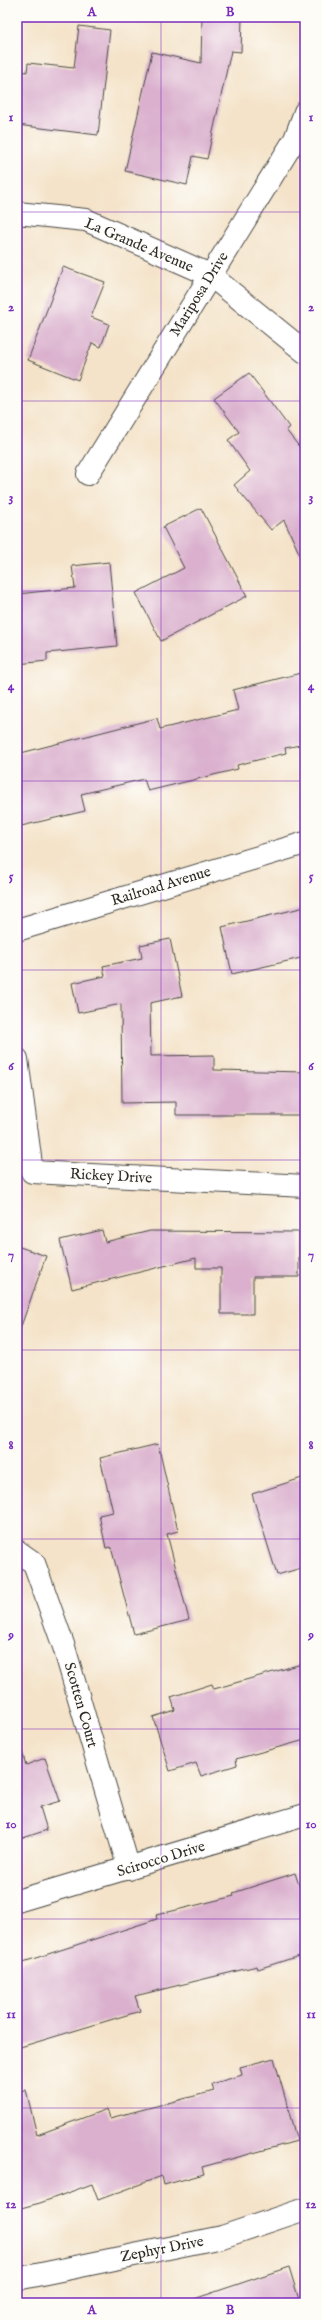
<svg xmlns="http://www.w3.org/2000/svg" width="322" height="2320" viewBox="0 0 322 2320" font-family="'IM FELL English',serif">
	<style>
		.building { fill: #dab0ce }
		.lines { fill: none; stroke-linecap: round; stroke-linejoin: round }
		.minor-casing { stroke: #494743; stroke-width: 24 }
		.minor { stroke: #fff; stroke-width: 22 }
		.grid { fill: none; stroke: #7b2cbf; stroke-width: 1; stroke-opacity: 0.55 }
		.labels { text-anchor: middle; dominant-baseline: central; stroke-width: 3; stroke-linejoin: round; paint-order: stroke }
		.street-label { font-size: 15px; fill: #2b2b2b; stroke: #fdfcf7 }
		.neatline { fill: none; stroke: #7b2cbf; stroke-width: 1.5 }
		.grid-label { font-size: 13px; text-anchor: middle; font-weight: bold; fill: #7b2cbf }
	</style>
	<rect width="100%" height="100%" fill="#fdfcf7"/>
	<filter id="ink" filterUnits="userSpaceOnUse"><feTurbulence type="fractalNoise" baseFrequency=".025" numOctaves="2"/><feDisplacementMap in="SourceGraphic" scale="8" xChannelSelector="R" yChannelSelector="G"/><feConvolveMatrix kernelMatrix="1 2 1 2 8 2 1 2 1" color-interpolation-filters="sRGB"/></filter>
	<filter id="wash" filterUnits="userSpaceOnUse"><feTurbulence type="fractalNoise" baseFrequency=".012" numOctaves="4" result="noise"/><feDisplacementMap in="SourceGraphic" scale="16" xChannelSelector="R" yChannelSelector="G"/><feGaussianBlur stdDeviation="0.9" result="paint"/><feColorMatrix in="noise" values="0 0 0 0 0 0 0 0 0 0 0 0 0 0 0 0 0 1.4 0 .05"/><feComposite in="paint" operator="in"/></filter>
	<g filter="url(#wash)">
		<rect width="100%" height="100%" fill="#f4e3c9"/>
		<g id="blocks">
			<g class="building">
				<path d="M202 17H242L241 52 231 51 207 159 193 156 187 185 125 171 152 52 201 63Z"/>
				<path d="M79 26 110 30 98 135 17 125V71L27 72 28 63 74 68Z"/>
				<path d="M63 267 105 282 91 317 109 324 101 347 92 343 78 380 28 360Z"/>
				<path d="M249 373 289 427 286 430 305 454V566L284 520 271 530 234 485 250 471 228 440 239 432 214 398Z"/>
				<path d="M201 508 247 596 161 641 136 593 184 568 163 527Z"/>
				<path d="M109 562 117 646 47 653V661L17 664V594L75 588 72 566Z"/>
				<path d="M305 672V744L285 748 286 753 237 765 238 769 148 791 144 779 81 794 85 811 17 827V754L157 718 160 729 238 710 233 690Z"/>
				<path d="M305 907V957L232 974 222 927Z"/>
				<path d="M170 939 182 996 150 1003 151 1056 214 1055V1070L305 1072V1115H176V1102L122 1103 121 1004 78 1013 72 983 105 976 103 966 142 958 140 945Z"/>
				<path d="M102 1230 105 1242 150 1231 299 1232V1277H253V1314H221V1268H196V1258L72 1289 60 1240Z"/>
				<path d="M17 1246 46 1256 20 1329 17 1328Z"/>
				<path d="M158 1444 178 1531 167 1534 189 1620 134 1634 111 1547 106 1548 99 1515 113 1512 100 1458Z"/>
				<path d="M305 1477V1567L277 1575 252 1494Z"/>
				<path d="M305 1663V1740L236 1759 237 1765 201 1776 196 1763 170 1771 153 1717 175 1710 171 1697 212 1684 214 1689Z"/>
				<path d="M22 1752 26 1765 45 1758 60 1801 40 1807 47 1830 17 1840V1753Z"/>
				<path d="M295 1873 305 1903V1954L258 1969 257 1966 135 1996 140 2011 17 2048V1964L157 1919 156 1915 234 1896 233 1893Z"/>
				<path d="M274 2058 297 2141 202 2167 204 2174 164 2185 162 2176 98 2200 92 2184 40 2203 17 2209V2091L26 2090 37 2135 107 2109 110 2118 214 2091 212 2084 242 2075 240 2067Z"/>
				<path d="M289 2267 300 2303H195L194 2299Z"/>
			</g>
		</g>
	</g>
	<g filter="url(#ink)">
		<use href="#blocks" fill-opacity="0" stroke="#494743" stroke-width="1"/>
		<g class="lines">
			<g class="minor-casing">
				<g id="minor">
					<path d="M17 213 86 220 210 275 305 352"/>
					<path d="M88 474 295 139 305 112"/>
					<path d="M17 930 305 843"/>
					<path d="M17 1059 32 1172 305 1186"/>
					<path d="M17 1551 34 1563 64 1647 129 1869"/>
					<path d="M17 1901 305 1815"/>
					<path d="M17 2279 222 2237 305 2209"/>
				</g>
			</g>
			<use href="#minor" class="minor"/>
		</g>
	</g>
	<path class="grid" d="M161 17V2303M17 212H305M17 401H305M17 591H305M17 781H305M17 970H305M17 1160H305M17 1350H305M17 1539H305M17 1729H305M17 1919H305M17 2108H305"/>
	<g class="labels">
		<g class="street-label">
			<text transform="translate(139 245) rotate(23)">La Grande Avenue</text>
			<text transform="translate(199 294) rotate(-58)">Mariposa Drive</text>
			<text transform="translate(161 886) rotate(-17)">Railroad Avenue</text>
			<text transform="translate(111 1176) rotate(3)">Rickey Drive</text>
			<text transform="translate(81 1705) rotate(74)">Scotten Court</text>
			<text transform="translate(161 1859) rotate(-17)">Scirocco Drive</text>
			<text transform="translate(162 2249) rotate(-11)">Zephyr Drive</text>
		</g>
	</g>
	<rect width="322" height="2320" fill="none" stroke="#fdfcf7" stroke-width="44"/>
	<rect x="22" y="22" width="278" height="2276" class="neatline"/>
	<g class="grid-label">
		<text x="92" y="16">A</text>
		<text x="230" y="16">B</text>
		<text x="11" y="121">1</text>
		<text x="311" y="121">1</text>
		<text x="11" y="311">2</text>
		<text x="311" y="311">2</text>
		<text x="11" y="501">3</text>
		<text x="311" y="501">3</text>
		<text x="11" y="690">4</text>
		<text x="311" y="690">4</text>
		<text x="11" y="880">5</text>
		<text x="311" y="880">5</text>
		<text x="11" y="1070">6</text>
		<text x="311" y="1070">6</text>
		<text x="11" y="1259">7</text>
		<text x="311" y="1259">7</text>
		<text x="11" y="1449">8</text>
		<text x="311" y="1449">8</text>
		<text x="11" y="1639">9</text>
		<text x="311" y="1639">9</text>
		<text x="11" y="1828">10</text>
		<text x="311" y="1828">10</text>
		<text x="11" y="2018">11</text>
		<text x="311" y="2018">11</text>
		<text x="11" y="2208">12</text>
		<text x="311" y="2208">12</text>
		<text x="92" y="2314">A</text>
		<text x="230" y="2314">B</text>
	</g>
</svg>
